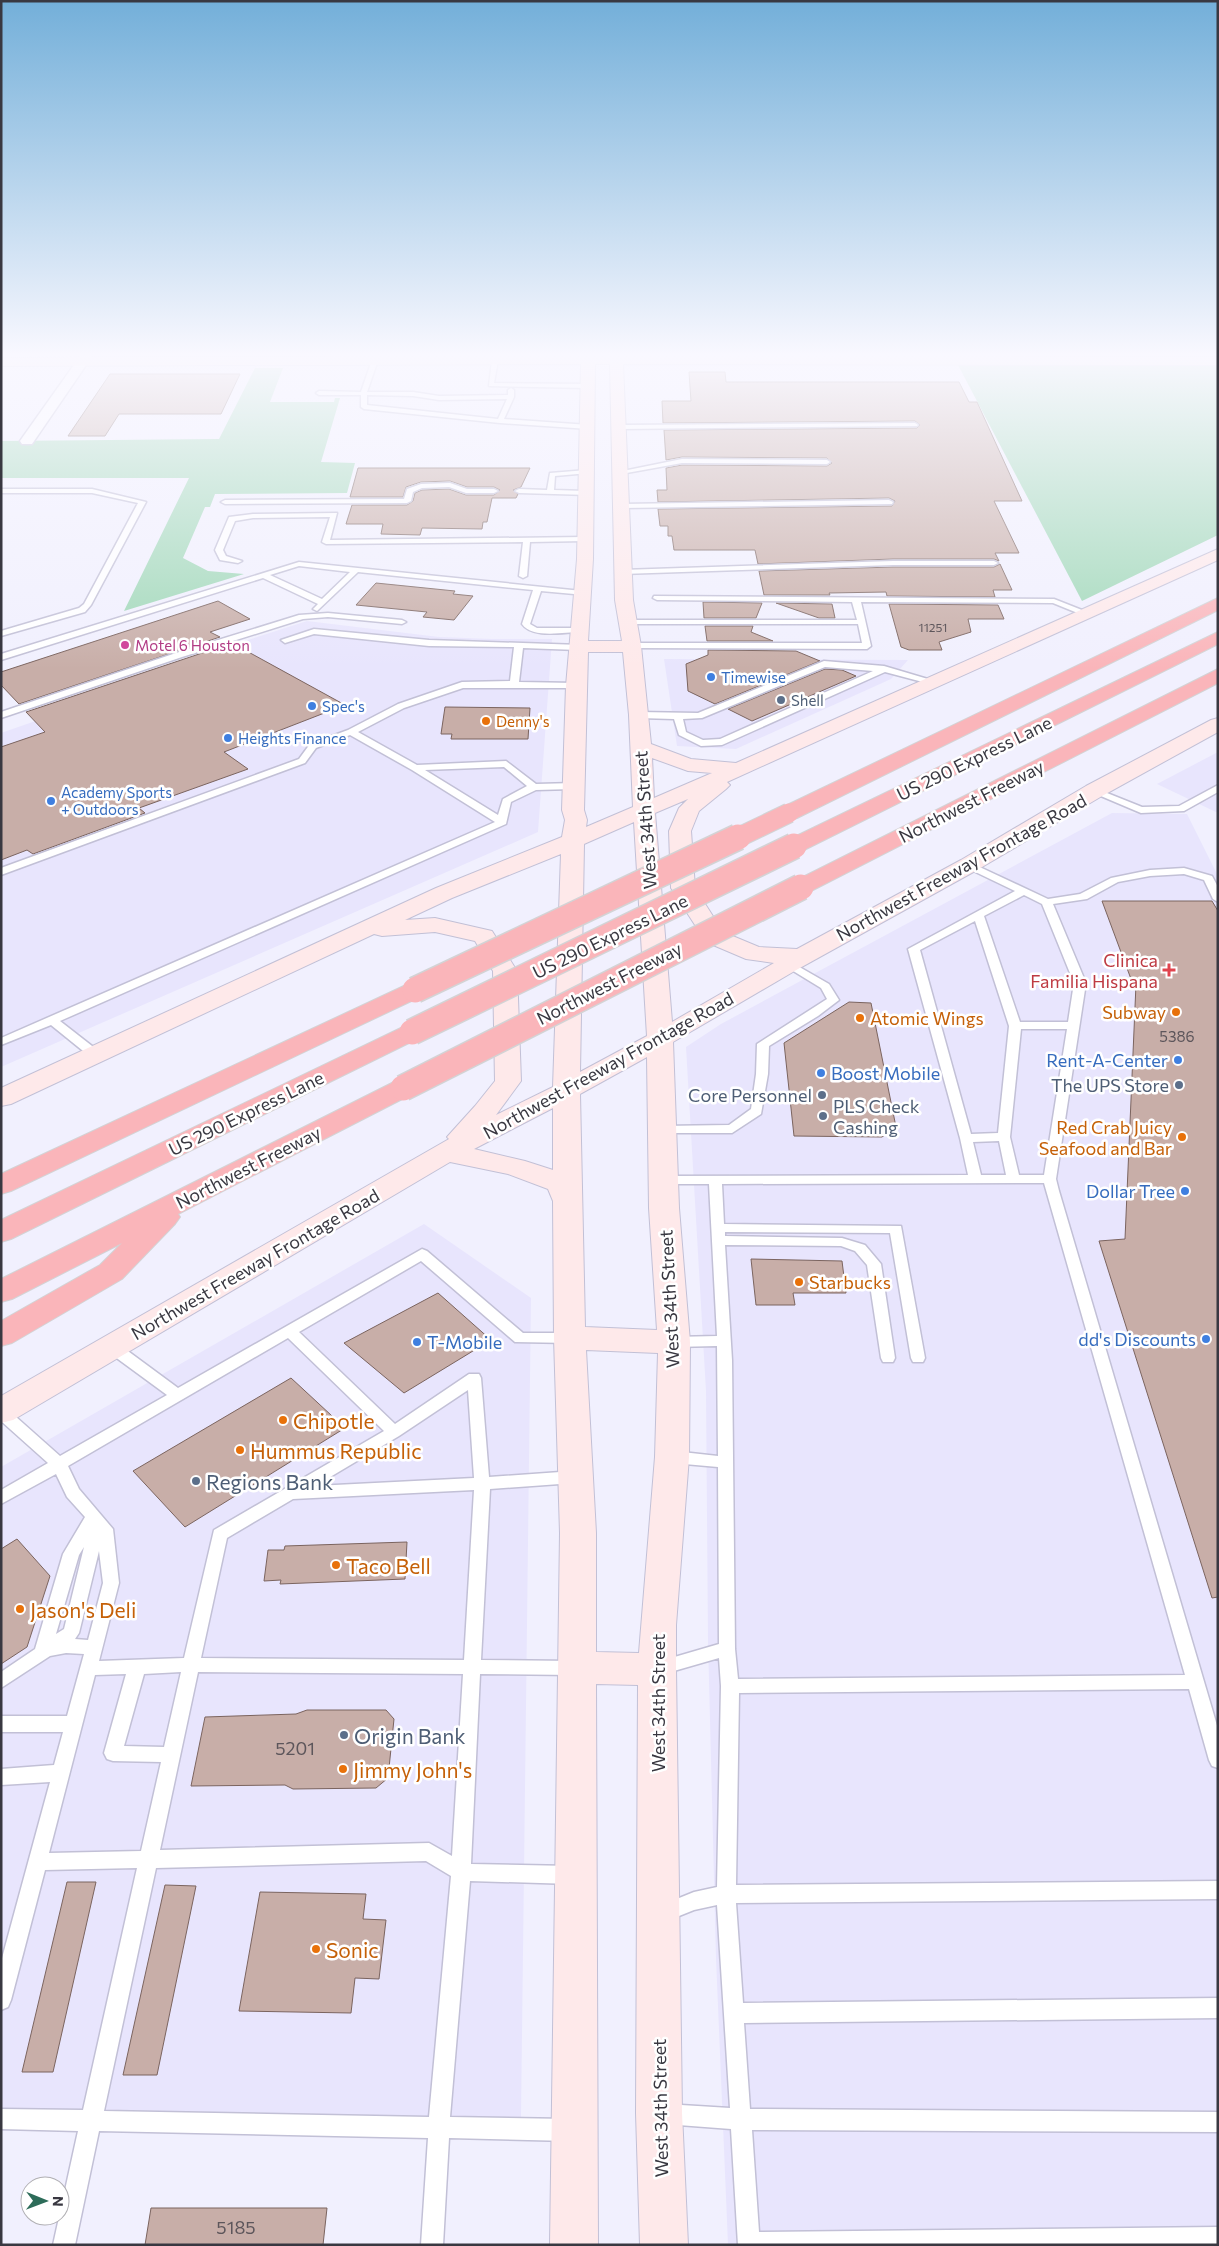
<svg xmlns="http://www.w3.org/2000/svg" width="1219" height="2246" viewBox="0 0 1219 2246" font-family="Commissioner,sans-serif">
	<style>
		.built { fill: #e8e5fd }
		.green { fill: #a0d8b8 }
		.building { fill: #c8aea8; stroke: #7b645f }
		.lines { fill: none; stroke-linecap: round; stroke-linejoin: round }
		.service-casing { stroke: #c2c0d6; stroke-width: 3 }
		.minor-casing { stroke: #c2c0d6; stroke-width: 3 }
		.secondary-casing { stroke: #c2c0d6; stroke-width: 2 }
		.motorway-casing { stroke: #d3d3d5; stroke-width: 2 }
		.service { fill: #fff; fill-rule: evenodd }
		.minor { fill: #fff; fill-rule: evenodd }
		.secondary { fill: #fee9ea; fill-rule: evenodd }
		.motorway { fill: #fab5ba; fill-rule: evenodd }
		.motorway-bridge-far1-casing { stroke: #d3d3d5; stroke-width: 21; stroke-linecap: butt }
		.motorway-bridge-casing { stroke: #d3d3d5; stroke-width: 28; stroke-linecap: butt }
		.motorway-bridge-far1 { stroke: #fab5ba; stroke-width: 19 }
		.motorway-bridge { stroke: #fab5ba; stroke-width: 25 }
		.hotel-dot { fill: #d1479c; stroke: #fff; stroke-width: 2 }
		.shop-dot { fill: #3f7fe0; stroke: #fff; stroke-width: 2 }
		.service-dot { fill: #5c6f8a; stroke: #fff; stroke-width: 2 }
		.food-dot { fill: #e8710a; stroke: #fff; stroke-width: 2 }
		.health-dot { fill: #e0444e; stroke: #fff; stroke-width: 2 }
		.labels { text-anchor: middle; dominant-baseline: central; stroke-width: 5; stroke-linejoin: round; paint-order: stroke }
		.far-number-label { font-size: 12px; fill: #5d565b }
		.far-hotel-label { font-size: 15px; fill: #b23c85; stroke: #fff; text-anchor: start }
		.far-shop-label { font-size: 15px; fill: #366cbe; stroke: #fff; text-anchor: start }
		.far-service-label { font-size: 15px; fill: #4e5e75; stroke: #fff; text-anchor: start }
		.far-food-label { font-size: 15px; fill: #c56008; stroke: #fff; text-anchor: start }
		.number-label { font-size: 15px; fill: #5d565b }
		.street-label { font-size: 18px; fill: #393841; stroke: #fff }
		.health-label { font-size: 18px; fill: #be3a42; stroke: #fff; text-anchor: end }
		.food-label { font-size: 18px; fill: #c56008; stroke: #fff; text-anchor: end }
		.shop-label { font-size: 18px; fill: #366cbe; stroke: #fff; text-anchor: end }
		.service-label { font-size: 18px; fill: #4e5e75; stroke: #fff; text-anchor: end }
		.near-number-label { font-size: 18px; fill: #5d565b }
		.near-food-label { font-size: 21px; fill: #c56008; stroke: #fff; text-anchor: start }
		.near-service-label { font-size: 21px; fill: #4e5e75; stroke: #fff; text-anchor: start }
	</style>
	<rect width="100%" height="100%" fill="#f1f0fe"/>
	<g class="built">
		<path d="M307 621 439 637 492 639H552L538 832 1 1067V733L47 717 58 701Z"/>
		<path d="M664 659 908 660 891 679 736 749 677 746Z"/>
		<path d="M1218 752V813L1157 784Z"/>
		<path d="M1112 813 1187 814 1218 876V2245H728L716 1958 708 1641 706 1391 686 1047 721 1024Z"/>
		<path d="M424 1224 531 1298 521 2117 1 2131V1467Z"/>
	</g>
	<g class="green">
		<path d="M958 365H1218V535L1082 601Z"/>
		<path d="M255 368H283L270 402H334L335 398H340L321 462 355 463 347 493 215 494 210 507H205L183 558 208 571 244 574 124 611 189 478H1V441L219 439Z"/>
	</g>
	<g class="building">
		<path d="M689 372H725L726 382H959L969 402H977L1022 501H994L1019 553H995L999 561 994 559H893L758 564 755 550H674L672 536H668V526H660L658 509 892 506 895 501 889 498 658 502 657 490H667L666 468 682 465 827 466 832 463 827 458 682 457 666 460 664 430 917 428 920 425 915 421 663 423 662 401H691Z"/>
		<path d="M110 374H240L221 414H119L105 436H68Z"/>
		<path d="M358 468H530L521 487 513 490 518 494 516 498H492L487 522H483L482 529 422 528 420 535 381 534 383 524H346L352 505H407L413 501 415 493 422 490 449 489 466 495H494L500 490 494 487H467L450 481 421 482 406 487 403 497H350Z"/>
		<path d="M1000 564 1012 590H993L995 597 887 596 886 592 829 593 830 595H764L759 571 893 567H994Z"/>
		<path d="M376 583 455 591 453 594 473 596 454 620 423 617 427 612 356 605Z"/>
		<path d="M218 601 250 619 210 632 220 637 19 704 1 685V672Z"/>
		<path d="M703 602H705L762 603 756 618H704Z"/>
		<path d="M776 603 832 604 835 618H819Z"/>
		<path d="M889 604 998 605 1004 619H968L971 632 939 642 942 650H909L901 647Z"/>
		<path d="M705 626H753L751 632 773 641H707Z"/>
		<path d="M232 643 345 705 224 752 248 769 139 808 145 813 33 854 27 850 1 860V747L45 732 26 712Z"/>
		<path d="M708 650 796 651 820 661 715 704 688 691 686 664 708 655Z"/>
		<path d="M825 669 842 670 856 676 752 721 728 709Z"/>
		<path d="M445 707 530 708 528 739H451L452 734H441Z"/>
		<path d="M1102 901H1212L1218 911V1597L1212 1598 1099 1241 1125 1239 1136 984 1131 979Z"/>
		<path d="M849 1002 871 1003 896 1127 882 1137 794 1136 784 1043Z"/>
		<path d="M751 1259 842 1261 846 1293H793L795 1305H756Z"/>
		<path d="M438 1293 491 1340 404 1393 344 1343Z"/>
		<path d="M291 1378 345 1428 185 1527 133 1471Z"/>
		<path d="M17 1539 50 1576 27 1647 1 1664V1549Z"/>
		<path d="M407 1542 405 1579 280 1584 281 1580 264 1581 268 1550H284L285 1546Z"/>
		<path d="M307 1710H386L394 1719 388 1778 376 1788 293 1789 285 1785 191 1786 205 1717 296 1714Z"/>
		<path d="M67 1882H96L53 2072H22Z"/>
		<path d="M165 1885 196 1886 157 2075H123Z"/>
		<path d="M260 1892 366 1894 363 1919 386 1920 379 1979 355 1978 351 2013 239 2011Z"/>
		<path d="M151 2208H327L323 2245H145Z"/>
	</g>
	<g class="lines">
		<g class="service-casing">
			<g id="service">
				<path d="M375 358 378 360 367 392H413L439 396 508 395V390L511 388 514 390V397L504 419 589 425 592 427 589 429 500 423 364 409 361 407V395H319L316 393 319 391 361 392 372 360ZM367 395 413 396 439 400 507 399 498 419 367 405Z"/>
				<path d="M495 358 498 360 494 383 589 384 592 386 589 388 489 386 492 360Z"/>
				<path d="M915 423 918 425 917 426 619 429 616 427 619 425Z"/>
				<path d="M682 459 827 460 830 462 827 464 682 463 621 474 618 472Z"/>
				<path d="M587 470 590 472 589 473 555 476 554 490 586 491H589V495L519 493 515 491 519 489 547 490 550 473Z"/>
				<path d="M450 483 467 489H494L498 491 494 493H466L449 487 422 488 413 492 411 501 407 503 225 504 221 502 225 500 404 499 407 489 421 484Z"/>
				<path d="M1 489H92L146 502 91 605 85 612 1 636V631L79 608 84 604 138 503 92 493H1Z"/>
				<path d="M889 500 893 502 892 504 622 508 618 506 622 504Z"/>
				<path d="M337 513 330 540 584 537 588 539 584 541 530 542 527 576 523 578 519 576 523 542 326 544 322 542 330 517 253 518 235 521 223 550 226 556 242 561 238 563 220 560 215 550 229 517 253 514Z"/>
				<path d="M893 561H994L998 563 994 565H893L622 574 618 572 622 570Z"/>
				<path d="M299 562 582 591H585V595L541 591 530 624 537 628H580L584 630 580 632C564 632 532 639 522 624L533 590 358 572 317 611 313 609 318 604 263 578 1 660V654ZM299 566 350 572 322 599 270 575Z"/>
				<path d="M654 596 1054 599 1092 614 1085 616 1053 603 861 602 871 646 867 649 629 648V644L632 643H862L858 624H625L624 622 628 620H857L852 602 657 600 653 598Z"/>
				<path d="M328 613 402 620 406 622 402 624 328 617 303 619 182 657 1 718V712L176 653 299 615Z"/>
				<path d="M314 629 429 640 581 645 582 647 578 650 523 648 519 682 576 683 579 684V688H463L404 708 358 732 417 765 506 761 536 784 574 783 579 786 574 789 536 790 511 802 506 824 60 1021 101 1053 103 1056 101 1059H93L51 1025 1 1045V1038L495 822 412 770 350 735 316 748 305 763 1 875V868L299 759 310 744 348 730 398 704 462 682 510 681 514 647 429 646 314 634 285 643 281 640ZM504 767 527 786 503 799 498 815 425 770Z"/>
				<path d="M824 661 884 666 938 682 934 685 885 672 722 745 701 746 679 735 674 719 639 718 634 715 639 712 698 713ZM825 667 873 671 720 739 703 740 686 732 683 719 702 718Z"/>
				<path d="M1218 785V792L1184 811 1141 813 1089 791 1091 789H1097L1142 807 1179 806Z"/>
				<path d="M969 862 1048 899 1080 894 1111 878 1150 870 1184 868 1212 876 1218 887V902L1213 899 1204 880 1184 874 1150 876 1118 882 1087 899 1053 904 1086 983 1056 1179 1059 1191 1218 1729V1768L1212 1766 1209 1760 1189 1689 739 1693 736 1885 1218 1881V1899L736 1903 743 2003 1218 1998V2018L744 2023 750 2109 1218 2112V2132L752 2130 759 2232 1218 2227V2245H738L731 2129 665 2124 658 2121 655 2114 658 2107 665 2104 730 2108 717 1905 694 1910 664 1922 657 1919 654 1913 657 1907 694 1892 717 1887 721 1686 719 1658 660 1675 654 1673 651 1668 654 1663 719 1644 718 1467 673 1463 668 1461 665 1457 668 1453 673 1451 718 1456 717 1346 674 1347 669 1346 667 1342 669 1338 674 1337 717 1336 709 1184H663L657 1180 663 1176 968 1175 960 1138 908 949 1015 891 965 867 964 865ZM1024 895 1042 904 1074 983 1068 1022H1020L984 916ZM975 921 1009 1026 998 1133 971 1134 920 950ZM1021 1029H1067L1044 1175H1019L1010 1137ZM999 1141 1006 1175H981L973 1142ZM1044 1183 1185 1675 738 1679 735 1649 732 1360 725 1245 841 1246 855 1251 867 1265 881 1358 883 1362H893L895 1358 881 1264 865 1245 842 1238 725 1236V1232L890 1233 911 1358 913 1362H923L925 1358 901 1226 724 1224 722 1184Z"/>
				<path d="M789 961 829 984 839 1000 818 1016 769 1046 768 1074 761 1114 732 1133H658L656 1130 662 1126 729 1125 751 1109 756 1074 757 1044 827 999 821 988 785 966 783 964Z"/>
				<path d="M422 1249 427 1251 523 1333H570L575 1334 577 1338 575 1342 570 1343 515 1342 421 1261 299 1332 395 1424 469 1374H479L481 1378 489 1477 574 1471 579 1473 582 1477 579 1481 574 1483 490 1489 481 1660 574 1661 580 1663 583 1668 580 1673 574 1675 480 1674 471 1864 572 1866 579 1869 581 1875 579 1881 572 1884 470 1881 450 2117 569 2119 576 2123 580 2130 576 2137 569 2141 449 2138 443 2245H421L428 2138 99 2131 75 2245H53L78 2131 1 2129V2109L83 2110 137 1868 45 1870 11 2000 8 2007 1 2010V1962L50 1782 1 1785V1769L54 1765 63 1732H1V1716H67L84 1654 66 1653 50 1656 1 1688V1672L35 1649 63 1554 85 1517 67 1497 56 1474 1 1504V1490L48 1463 1 1421V1407L6 1408 60 1456 167 1395 107 1351 105 1347 107 1343H117L178 1388ZM288 1338 384 1431 214 1530 184 1658 99 1661 119 1583 113 1529 79 1489 68 1466ZM468 1390 474 1478 315 1486 399 1436ZM474 1490 464 1660 201 1658 227 1538 293 1499ZM84 1547 64 1629 56 1634 79 1555ZM99 1551 103 1583 88 1640 75 1639 79 1633ZM181 1672 164 1747 124 1746 144 1674ZM198 1672 463 1674 452 1856 429 1843 160 1850ZM126 1674 104 1753 107 1759 113 1761 161 1762 141 1851 49 1853 95 1675ZM426 1861 451 1876 429 2117 104 2111 156 1868Z"/>
			</g>
		</g>
		<g class="minor-casing">
			<path id="minor" d="M81 355H93L32 444H22L20 441Z"/>
		</g>
		<g class="secondary-casing">
			<path id="secondary" d="M581 355 1218 357V365L623 364 633 600 641 646 651 744 691 759 736 763 1218 549V560L727 782 730 785 726 789 699 811 691 831 695 888 723 932 759 947 797 949 961 860 1086 786 1211 720 1218 718V732L1102 796 977 870 798 969 673 1042 679 1208 690 1342 689 1457 676 1625V1669L682 2113 688 2245H640L636 2113 638 1685 596 1684 598 2245H550L560 1533 554 1338 553 1201 548 1189 508 1174 450 1162 13 1420 1 1423V1396L449 1139 447 1137 475 1106 495 1081 493 971 475 941 435 932 382 936 374 934 11 1104 1 1106V1088L436 888 562 837 565 820 562 810 566 686 577 559 581 364 1 366V358ZM595 364H610L615 600 622 641H588L593 559ZM588 652H623L629 715 633 807 586 827 587 820 584 810ZM652 758 688 771 712 773 654 798ZM688 799 679 808 669 831 671 888 706 942 746 959 774 963 672 1022 655 813ZM634 822 647 1036 580 1072 584 844ZM561 854 553 1087 496 1115 521 1081 517 971 492 931 435 918 405 920 452 898ZM647 1057 649 1208 657 1330 585 1327 580 1094ZM553 1108V1170L525 1161 474 1149ZM586 1350 658 1353 655 1457 639 1653 596 1652V1533Z"/>
		</g>
		<g class="motorway-casing">
			<g id="motorway">
				<path d="M1218 598V610L797 818 789 820 781 818 778 813 781 808Z"/>
				<path d="M1218 632V644L802 851 794 853 786 851 783 846 786 841Z"/>
				<path d="M1218 669V683L809 892 801 894 793 892 789 887 793 882Z"/>
				<path d="M415 982 424 985 428 990 424 995 11 1191 1 1194V1174L406 985Z"/>
				<path d="M412 1024 421 1027 425 1032 421 1037 11 1239 1 1242V1220L403 1027Z"/>
				<path d="M403 1080 412 1082 416 1088 412 1094 178 1214 180 1217 175 1224 122 1279 12 1343 1 1346V1321L100 1265 122 1243 12 1299 1 1302V1279L394 1082Z"/>
			</g>
		</g>
		<use href="#service" class="service"/>
		<use href="#minor" class="minor"/>
		<use href="#secondary" class="secondary"/>
		<use href="#motorway" class="motorway"/>
		<g class="motorway-bridge-far1-casing">
			<path id="motorway-bridge-far1" d="M735 839 789 813"/>
		</g>
		<g class="motorway-bridge-casing">
			<g id="motorway-bridge">
				<path d="M415 990 738 837"/>
				<path d="M412 1032 794 846"/>
				<path d="M403 1088 801 887"/>
			</g>
		</g>
		<use href="#motorway-bridge-far1" class="motorway-bridge-far1"/>
		<use href="#motorway-bridge" class="motorway-bridge"/>
	</g>
	<linearGradient id="sky" x2="0" y2="1"><stop stop-color="#73afd9"/><stop offset="0.53" stop-color="#f9f8ff"/><stop offset="1" stop-color="#f9f8ff" stop-opacity="0"/></linearGradient>
	<rect width="1219" height="669" fill="url(#sky)"/>
	<circle class="hotel-dot" cx="125" cy="645" r="5"/>
	<g class="shop-dot">
		<circle cx="711" cy="677" r="5"/>
		<circle cx="312" cy="706" r="5"/>
		<circle cx="228" cy="738" r="5"/>
		<circle cx="51" cy="801" r="5"/>
		<circle cx="1178" cy="1060" r="5"/>
		<circle cx="821" cy="1073" r="5"/>
		<circle cx="1185" cy="1191" r="5"/>
		<circle cx="1206" cy="1339" r="5"/>
		<circle cx="417" cy="1342" r="5"/>
	</g>
	<g class="service-dot">
		<circle cx="781" cy="700" r="5"/>
		<circle cx="1179" cy="1085" r="5"/>
		<circle cx="822" cy="1095" r="5"/>
		<circle cx="823" cy="1116" r="5"/>
		<circle cx="196" cy="1481" r="5"/>
		<circle cx="344" cy="1735" r="5"/>
	</g>
	<g class="food-dot">
		<circle cx="486" cy="721" r="5"/>
		<circle cx="1176" cy="1012" r="5"/>
		<circle cx="860" cy="1018" r="5"/>
		<circle cx="1182" cy="1137" r="5"/>
		<circle cx="799" cy="1282" r="5"/>
		<circle cx="283" cy="1420" r="5"/>
		<circle cx="240" cy="1450" r="5"/>
		<circle cx="336" cy="1565" r="5"/>
		<circle cx="20" cy="1609" r="5"/>
		<circle cx="343" cy="1769" r="5"/>
		<circle cx="316" cy="1949" r="5"/>
	</g>
	<path class="health-dot" d="M1166.5 962.5h5v5h5v5h-5v5h-5v-5h-5v-5h5z"/>
	<g class="labels">
		<g class="far-number-label">
			<text x="933" y="627">11251</text>
		</g>
		<g class="far-hotel-label">
			<text x="135" y="645">Motel 6 Houston</text>
		</g>
		<g class="far-shop-label">
			<text x="721" y="677">Timewise</text>
			<text x="322" y="706">Spec's</text>
			<text x="238" y="738">Heights Finance</text>
			<text x="61" y="792">Academy Sports<tspan x="61" dy="17">+ Outdoors</tspan></text>
		</g>
		<g class="far-service-label">
			<text x="791" y="700">Shell</text>
		</g>
		<g class="far-food-label">
			<text x="496" y="721">Denny's</text>
		</g>
		<g class="number-label">
			<text x="1177" y="1036">5386</text>
		</g>
		<g class="street-label">
			<text transform="translate(974 758) rotate(-26)">US 290 Express Lane</text>
			<text transform="translate(971 801) rotate(-27)">Northwest Freeway</text>
			<text transform="translate(645 820) rotate(-94)">West 34th Street</text>
			<text transform="translate(961 867) rotate(-29)">Northwest Freeway Frontage Road</text>
			<text transform="translate(610 936) rotate(-26)">US 290 Express Lane</text>
			<text transform="translate(609 983) rotate(-27)">Northwest Freeway</text>
			<text transform="translate(608 1065) rotate(-29)">Northwest Freeway Frontage Road</text>
			<text transform="translate(246 1113) rotate(-26)">US 290 Express Lane</text>
			<text transform="translate(248 1167) rotate(-27)">Northwest Freeway</text>
			<text transform="translate(255 1264) rotate(-30)">Northwest Freeway Frontage Road</text>
			<text transform="translate(669 1299) rotate(-93)">West 34th Street</text>
			<text transform="translate(658 1703) rotate(-90)">West 34th Street</text>
			<text transform="translate(660 2108) rotate(-91)">West 34th Street</text>
		</g>
		<g class="health-label">
			<text x="1158" y="960">Clinica<tspan x="1158" dy="21">Familia Hispana</tspan></text>
		</g>
		<g class="food-label">
			<text x="1166" y="1012">Subway</text>
			<text x="870" y="1018" text-anchor="start">Atomic Wings</text>
			<text x="1172" y="1127">Red Crab Juicy<tspan x="1172" dy="21">Seafood and Bar</tspan></text>
			<text x="809" y="1282" text-anchor="start">Starbucks</text>
		</g>
		<g class="shop-label">
			<text x="1168" y="1060">Rent-A-Center</text>
			<text x="831" y="1073" text-anchor="start">Boost Mobile</text>
			<text x="1175" y="1191">Dollar Tree</text>
			<text x="1196" y="1339">dd's Discounts</text>
			<text x="427" y="1342" text-anchor="start">T-Mobile</text>
		</g>
		<g class="service-label">
			<text x="1169" y="1085">The UPS Store</text>
			<text x="812" y="1095">Core Personnel</text>
			<text x="833" y="1106" text-anchor="start">PLS Check<tspan x="833" dy="21">Cashing</tspan></text>
		</g>
		<g class="near-number-label">
			<text x="295" y="1748">5201</text>
			<text x="236" y="2227">5185</text>
		</g>
		<g class="near-food-label">
			<text x="293" y="1420">Chipotle</text>
			<text x="250" y="1450">Hummus Republic</text>
			<text x="346" y="1565">Taco Bell</text>
			<text x="30" y="1609">Jason's Deli</text>
			<text x="353" y="1769">Jimmy John's</text>
			<text x="326" y="1949">Sonic</text>
		</g>
		<g class="near-service-label">
			<text x="206" y="1481">Regions Bank</text>
			<text x="354" y="1735">Origin Bank</text>
		</g>
	</g>
	<rect width="1219" height="2246" fill="none" stroke="#393841" stroke-width="5"/>
	<g transform="translate(45 2201) rotate(91)"><circle r="24" fill="#ffffff" stroke="#b0afb3"/>
	<path d="M0-4L9 19L0 12L-9 19Z" fill="#2d6c59"/>
	<text y="-8" font-size="14" font-weight="bold" text-anchor="middle" fill="#393841">N</text>
	</g>
</svg>
